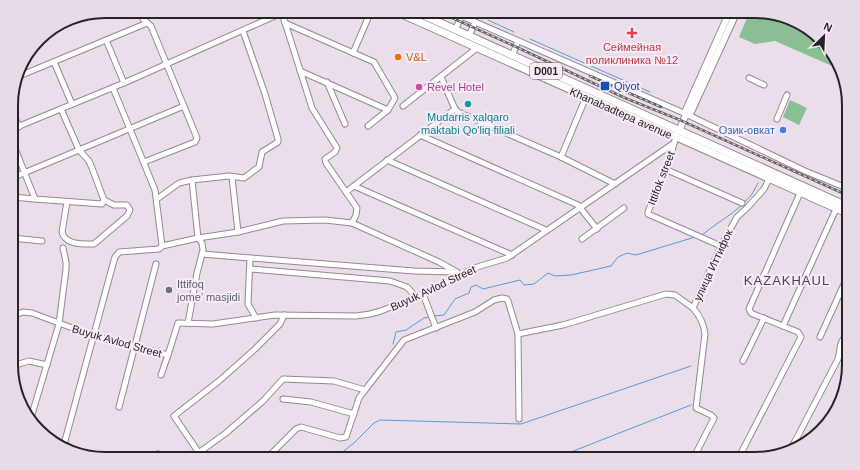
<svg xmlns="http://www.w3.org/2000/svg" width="860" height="470" viewBox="0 0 860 470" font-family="Arial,sans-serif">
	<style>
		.green { fill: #8cbe95 }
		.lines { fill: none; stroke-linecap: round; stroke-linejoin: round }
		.stream { stroke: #559cd2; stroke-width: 1 }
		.minor-casing { stroke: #948894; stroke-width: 7 }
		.major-casing { stroke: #948894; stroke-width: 8 }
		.highway-casing { stroke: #948894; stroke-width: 9 }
		.minor { stroke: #fff; stroke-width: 5 }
		.major { stroke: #fff; stroke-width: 6 }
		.highway { stroke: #fff; stroke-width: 7 }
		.rail-casing { stroke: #676067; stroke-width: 2.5 }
		.rail { stroke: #f8ebf8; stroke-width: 1; stroke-dasharray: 3; stroke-linecap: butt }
		.health-dot { fill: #e0444e; stroke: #f8ebf8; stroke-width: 1.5 }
		.food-dot { fill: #e8710a; stroke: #f8ebf8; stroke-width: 1.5 }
		.transit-dot { fill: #1a4fb4; stroke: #f8ebf8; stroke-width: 1.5 }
		.hotel-dot { fill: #d1479c; stroke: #f8ebf8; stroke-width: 1.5 }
		.culture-dot { fill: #0f9aa8; stroke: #f8ebf8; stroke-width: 1.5 }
		.shop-dot { fill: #3f7fe0; stroke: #f8ebf8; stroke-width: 1.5 }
		.worship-dot { fill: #6b7280; stroke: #f8ebf8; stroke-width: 1.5 }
		.labels { text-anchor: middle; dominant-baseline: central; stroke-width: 4; stroke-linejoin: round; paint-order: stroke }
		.shield { fill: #f8ebf8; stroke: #665e66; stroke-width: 1 }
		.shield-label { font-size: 10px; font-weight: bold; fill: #272227 }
		.health-label { font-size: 11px; fill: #be3a42; stroke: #f8ebf8 }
		.food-label { font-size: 11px; fill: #c56008; stroke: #f8ebf8; text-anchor: start }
		.transit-label { font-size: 11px; fill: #164399; stroke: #f8ebf8; text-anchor: start }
		.hotel-label { font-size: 11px; fill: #b23c85; stroke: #f8ebf8; text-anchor: start }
		.street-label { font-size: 11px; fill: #272227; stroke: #f8ebf8 }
		.culture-label { font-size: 11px; fill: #0d838f; stroke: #f8ebf8 }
		.shop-label { font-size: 11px; fill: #366cbe; stroke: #f8ebf8; text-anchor: end }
		.worship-label { font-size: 11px; fill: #5b616d; stroke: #f8ebf8; text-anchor: start }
		.quarter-label { font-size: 13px; letter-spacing: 1px; fill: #4d434d; stroke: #f8ebf8 }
		.rim { fill: none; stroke: #272227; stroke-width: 2 }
	</style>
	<rect width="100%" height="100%" fill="#ebdeeb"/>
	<g class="green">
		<path d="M750 11H755L802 23 833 53 839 69 775 41 755 44 739 37Z"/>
		<path d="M790 100 807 108 799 125 783 117Z"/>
	</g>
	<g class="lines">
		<g class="stream">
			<path d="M488 20 514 32"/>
			<path d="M530 39 650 92"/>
			<path d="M34 45 74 17"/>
			<path d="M745 202 752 194 758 183"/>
			<path d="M702 235C715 224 730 216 742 205"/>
			<path d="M434 316 444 315 455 299 469 293 471 287 476 285 483 289 520 280 524 285 534 284 548 273 555 276 571 275 611 266 618 257 627 253 636 255 695 237"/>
			<path d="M393 344 396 332 406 330 424 318 430 317"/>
			<path d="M334 459 355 442 374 423 380 420 521 424 691 366"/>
			<path d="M553 459 691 405"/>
		</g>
		<g class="minor-casing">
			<g id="minor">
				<path d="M138 11 144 20 151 26 197 138 195 142 144 162"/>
				<path d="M450 11 686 114 805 171 849 189"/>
				<path d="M282 13 312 108 337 148 335 152 325 159 326 163 357 208 356 215 352 223"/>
				<path d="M285 23 374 62 395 98 388 110 368 126"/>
				<path d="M455 30 464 11"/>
				<path d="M469 36 475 22"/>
				<path d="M106 40 124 83"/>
				<path d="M353 53 371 11"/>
				<path d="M512 56 518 41"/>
				<path d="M54 62 72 104"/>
				<path d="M300 71 388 110"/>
				<path d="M17 77 147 23"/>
				<path d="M441 77 455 109 458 112 561 157 615 184"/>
				<path d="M749 78 764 85"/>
				<path d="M327 82 345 124"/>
				<path d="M113 88 155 190 162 246"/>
				<path d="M403 106 477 48"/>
				<path d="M12 111 19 127"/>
				<path d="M777 119 787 95"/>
				<path d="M12 129 124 83 286 11"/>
				<path d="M420 135 578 205 597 229"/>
				<path d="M12 141 35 199 102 204 104 200 92 168 89 161 79 150 61 109"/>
				<path d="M674 143 671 155 648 212V214L721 246"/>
				<path d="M561 157 586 97"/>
				<path d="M387 160 546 230"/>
				<path d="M665 169 742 203"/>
				<path d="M232 177 238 232"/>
				<path d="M12 178 184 106"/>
				<path d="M354 186 512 255"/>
				<path d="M346 192 455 109"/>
				<path d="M12 197 35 199"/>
				<path d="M157 199 179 183 192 180"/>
				<path d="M67 202 62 232C65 245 82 244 94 244L127 216 130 210 127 205H114L104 200"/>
				<path d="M12 238 42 241"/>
				<path d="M582 239 624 208"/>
				<path d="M202 254 250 258 248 304 256 318"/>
				<path d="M250 258 414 271 456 272"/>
				<path d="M250 269 390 281 407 287 416 297"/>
				<path d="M423 294 436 328"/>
				<path d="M12 316 23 312 32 313 94 336 168 355 178 323 213 324 275 315 356 316 370 314 381 311 423 294 474 268 507 258 674 143 676 138"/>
				<path d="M188 323 197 273 203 250 202 243 198 238 192 180 229 176 244 178 259 167 262 152 278 142V139L265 94 243 31"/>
				<path d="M783 326 836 209"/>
				<path d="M518 334 563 325 666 294 675 295 693 308"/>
				<path d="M820 337 849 273"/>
				<path d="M743 361 764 318"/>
				<path d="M12 366 29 361 47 365"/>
				<path d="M161 375 168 355"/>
				<path d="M283 399 311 402 354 414"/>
				<path d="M119 407 156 264"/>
				<path d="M30 421 59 324 66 269V262L63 248"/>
				<path d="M63 448 113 264 115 257 119 252 159 249 162 246 198 238 238 232 283 221 325 220 352 223 439 262 457 272"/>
				<path d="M791 449 838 359C842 345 837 345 849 332"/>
				<path d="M199 453 174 416 219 381 255 349 280 324 284 315"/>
				<path d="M158 454 163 459"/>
				<path d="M190 459 226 433 263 401 283 379 334 381 365 390 404 340 475 312 494 300 502 298 507 299 508 301 518 334 519 419"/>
				<path d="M266 459 296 429 301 427 340 438 346 437 359 398 365 390"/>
				<path d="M693 459 714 418 711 415 696 408 705 334C704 324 700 316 693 308L721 246 737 217 748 207 764 189 769 179"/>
				<path d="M738 459 801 337 798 332 753 314 751 313 749 309 800 193"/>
			</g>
		</g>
		<g class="major-casing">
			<g id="major">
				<path d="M686 114 691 112 737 11"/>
				<path d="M679 131 686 114V110L730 11"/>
			</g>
		</g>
		<g class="highway-casing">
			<g id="highway">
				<path d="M395 11 849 214"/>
				<path d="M414 11 849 207"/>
			</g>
		</g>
		<use href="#minor" class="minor"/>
		<use href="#major" class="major"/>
		<use href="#highway" class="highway"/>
		<g class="rail-casing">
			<g id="rail">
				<path d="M437 11 510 44 625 98 680 120 849 196"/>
				<path d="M590 76 661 107"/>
			</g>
		</g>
		<use href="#rail" class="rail"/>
	</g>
	<path class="health-dot" d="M630 27h4v4h4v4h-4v4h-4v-4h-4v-4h4z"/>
	<circle class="food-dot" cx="398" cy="57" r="4"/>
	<rect class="transit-dot" x="600" y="81" width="10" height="10" rx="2"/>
	<circle class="hotel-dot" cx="419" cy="87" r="4"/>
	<circle class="culture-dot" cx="468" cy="104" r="4"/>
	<circle class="shop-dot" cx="783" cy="130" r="4"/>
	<circle class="worship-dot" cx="169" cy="290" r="4"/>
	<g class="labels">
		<rect class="shield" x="530" y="63" width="32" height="16" rx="3"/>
		<g class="shield-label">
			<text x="546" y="71">D001</text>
		</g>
		<g class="health-label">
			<text x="632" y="47">Сеймейная<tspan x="632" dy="13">поликлиника №12</tspan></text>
		</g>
		<g class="food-label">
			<text x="406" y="57">V&amp;L</text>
		</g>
		<g class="transit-label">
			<text x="614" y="86">Qiyot</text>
		</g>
		<g class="hotel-label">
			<text x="427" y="87">Revel Hotel</text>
		</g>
		<g class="street-label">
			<text transform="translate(621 113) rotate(24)">Khanabadtepa avenue</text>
			<text transform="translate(661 178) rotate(-69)">Ittifok street</text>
			<text transform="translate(713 265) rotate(-65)">улица Иттифок</text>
			<text transform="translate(433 288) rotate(-25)">Buyuk Avlod Street</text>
			<text transform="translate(117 341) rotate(16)">Buyuk Avlod Street</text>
		</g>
		<g class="culture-label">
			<text x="468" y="117">Mudarris xalqaro<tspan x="468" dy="13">maktabi Qo'liq filiali</tspan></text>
		</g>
		<g class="shop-label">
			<text x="775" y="130">Озик-овкат</text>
		</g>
		<g class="worship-label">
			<text x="177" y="284">Ittifoq<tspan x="177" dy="13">jome’ masjidi</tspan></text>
		</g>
		<g class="quarter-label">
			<text x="787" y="280">KAZAKHAUL</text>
		</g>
	</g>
	<path d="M0 0H860V470H0ZM105 18H755A87 87 0 0 1 842 105V365A87 87 0 0 1 755 452H105A87 87 0 0 1 18 365V105A87 87 0 0 1 105 18Z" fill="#e7dbe7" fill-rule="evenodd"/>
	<path class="rim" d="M105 18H755A87 87 0 0 1 842 105V365A87 87 0 0 1 755 452H105A87 87 0 0 1 18 365V105A87 87 0 0 1 105 18Z"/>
	<g transform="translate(824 36) rotate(24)" stroke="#f8ebf8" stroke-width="3" paint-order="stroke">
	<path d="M0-3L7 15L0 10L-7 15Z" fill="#272227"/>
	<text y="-6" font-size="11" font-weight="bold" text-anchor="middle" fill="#272227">N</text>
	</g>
</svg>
